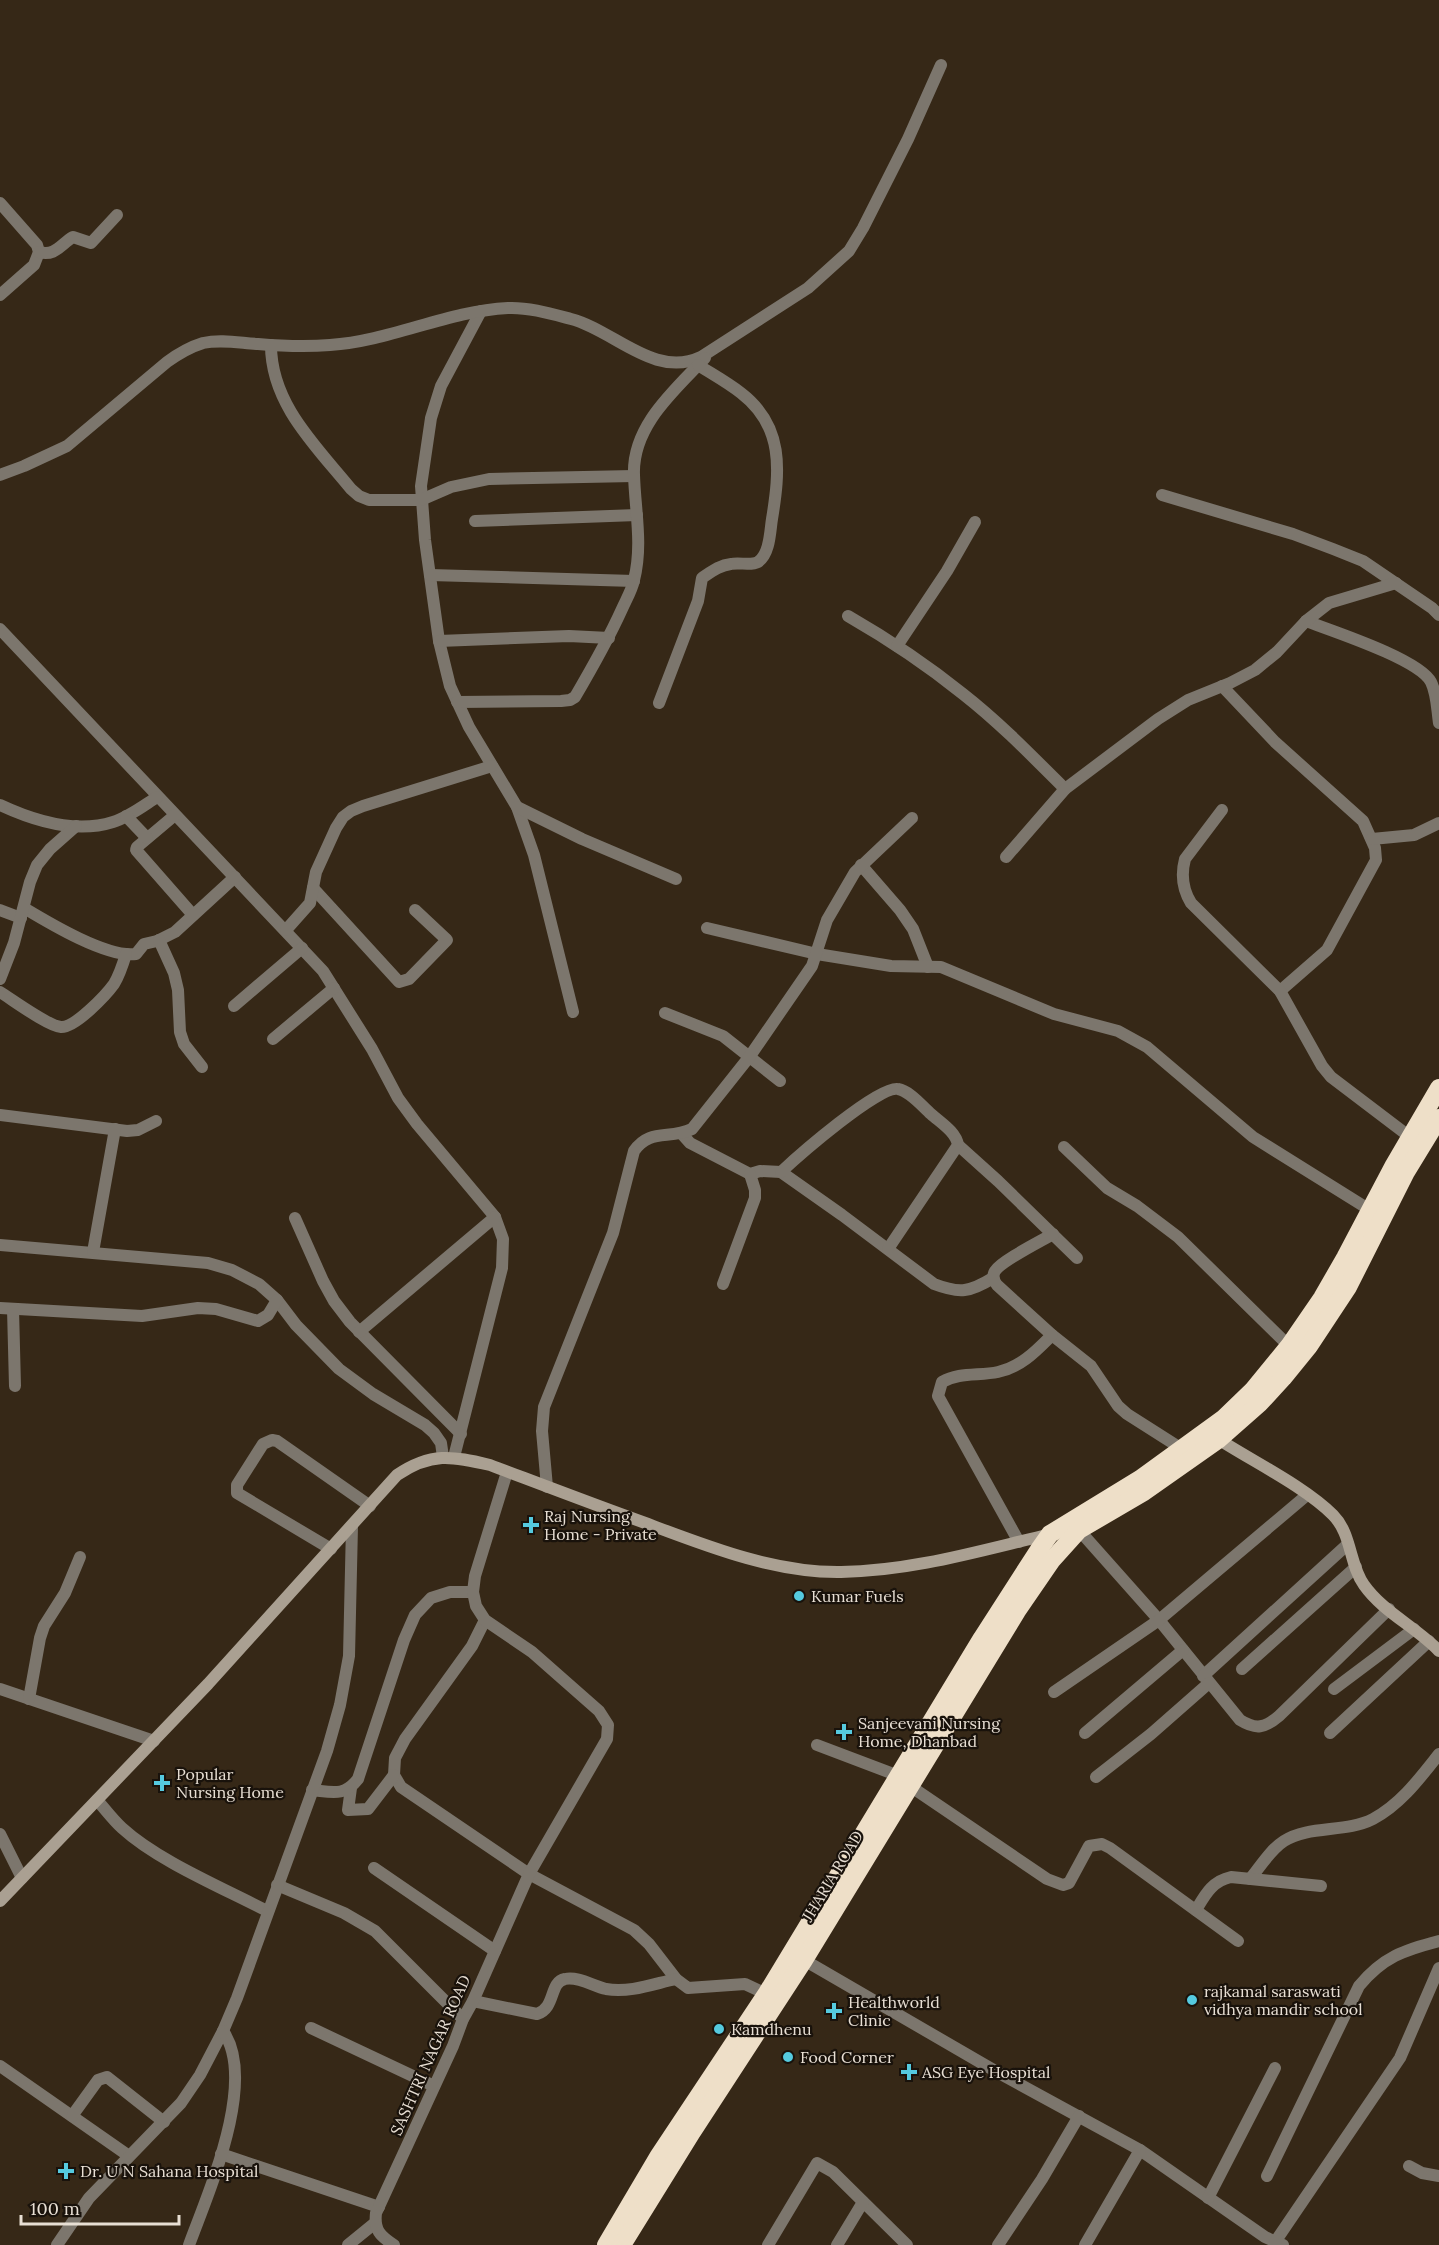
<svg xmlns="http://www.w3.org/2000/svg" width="1439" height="2245" viewBox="0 0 1439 2245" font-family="Lora,serif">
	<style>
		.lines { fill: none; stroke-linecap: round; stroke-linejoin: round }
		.street { stroke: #7c766d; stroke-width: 12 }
		.secondary { stroke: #aaa092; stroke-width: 12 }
		.highway { stroke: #eedfc8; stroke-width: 18 }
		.poi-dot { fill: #55cadf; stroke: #19120b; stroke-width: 2 }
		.labels { text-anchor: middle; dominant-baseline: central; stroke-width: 4.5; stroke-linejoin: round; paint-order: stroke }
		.poi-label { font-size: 16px; fill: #e8dfd4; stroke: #19120b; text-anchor: start }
		.street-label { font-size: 16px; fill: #e8dfd4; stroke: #19120b }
	</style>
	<rect width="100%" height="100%" fill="#362817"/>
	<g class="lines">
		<g class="street">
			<path d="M0 203 37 245 39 252 34 265 0 295"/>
			<path d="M39 252C55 257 61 244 73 237L91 243 117 215"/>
			<path d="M481 311 441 386 431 418 421 486 425 540 439 641 450 686 469 727 517 807 534 855 573 1012"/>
			<path d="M271 345C271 404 316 446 351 489L359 496 369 500H421L451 487 489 479 634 476"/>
			<path d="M0 475 24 466 67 446 167 362C178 354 190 347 203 343 221 339 240 343 258 344 282 346 306 347 330 345 391 341 447 311 508 308 528 307 552 314 571 319 614 330 654 379 701 357L808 288 849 251 863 228 908 139 941 65"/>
			<path d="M1162 495 1293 534 1333 549 1363 561 1432 608 1439 615"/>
			<path d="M475 521 637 515"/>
			<path d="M430 575 634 581"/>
			<path d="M848 616C888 639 927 665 963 694 1000 723 1032 756 1065 789"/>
			<path d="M1306 621C1332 631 1419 659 1431 682 1437 694 1437 710 1439 723"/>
			<path d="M0 629 323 971 372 1049 398 1098 417 1124 495 1217 503 1239 502 1268 454 1457"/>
			<path d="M439 641 569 636 609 638"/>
			<path d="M897 646 947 571 975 522"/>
			<path d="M1222 686 1275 742 1363 821 1375 848 1376 860 1327 950 1280 991"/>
			<path d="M457 702 561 701 570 700 575 697C592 668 608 640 622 609 626 600 632 590 634 580 643 545 635 510 634 475 632 426 674 391 705 358"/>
			<path d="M659 703 698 601 702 578C711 572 720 565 731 564 739 562 751 566 758 562 770 554 770 531 772 519 780 470 784 426 741 393 727 382 712 374 698 365"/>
			<path d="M0 805C34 821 75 834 113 822 129 817 143 806 157 797"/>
			<path d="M517 807 582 839 676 879"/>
			<path d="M1222 810 1185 859C1181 874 1183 890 1191 903L1280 991 1322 1066 1331 1077 1410 1137"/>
			<path d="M175 815 137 847 136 850 193 915"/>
			<path d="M126 816 147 838"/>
			<path d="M1372 839 1414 835 1439 823"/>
			<path d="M1006 857 1065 789 1158 719 1188 700 1230 683 1255 670 1277 652 1306 621 1329 603 1396 583"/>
			<path d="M861 865 900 910 913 929 928 967"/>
			<path d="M313 888 399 982 409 979 447 940 415 910"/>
			<path d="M24 908C49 923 107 958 136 954L144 944 157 941 175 932 235 877"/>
			<path d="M0 910 21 918"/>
			<path d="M707 928 817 954 891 966 941 967 1054 1014 1118 1031 1147 1047 1253 1137 1370 1210"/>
			<path d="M286 930 310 903 316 872 336 828 343 817 351 811 363 806 492 766"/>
			<path d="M159 940 174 973 178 990 180 1032 184 1044 202 1067"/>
			<path d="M0 979 14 943 30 882 37 865 50 849 76 826"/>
			<path d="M0 992C13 1000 48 1026 61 1027 75 1028 106 995 114 984 120 974 123 964 126 954"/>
			<path d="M234 1006 302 948"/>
			<path d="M665 1013 723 1036 780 1081"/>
			<path d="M273 1039 334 988"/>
			<path d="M0 1115 127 1131 138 1130 156 1121"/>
			<path d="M682 1134 690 1143 750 1174 760 1171 781 1172 842 1215 934 1284C960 1294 970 1292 993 1278"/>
			<path d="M958 1145 998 1181 1077 1258"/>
			<path d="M1064 1147 1107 1188 1137 1206 1178 1237 1289 1346"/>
			<path d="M781 1172C798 1156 879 1085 898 1089 910 1091 922 1106 931 1114 941 1123 956 1132 958 1145L888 1249"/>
			<path d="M295 1218 323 1281 334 1301 350 1322 461 1434"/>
			<path d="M1053 1234C1041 1241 1001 1261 995 1271 992 1276 994 1281 997 1285L1052 1335 1091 1366 1118 1406 1127 1414 1182 1449"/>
			<path d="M0 1245 208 1263 232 1270 259 1284 277 1300 296 1325 339 1369 373 1394 425 1425 434 1433 441 1443 443 1457"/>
			<path d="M93 1252 115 1129"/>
			<path d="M723 1284 755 1198V1190L750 1174"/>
			<path d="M0 1308 142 1316 198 1308 216 1309 258 1321 268 1315 277 1300"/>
			<path d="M13 1309 15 1386"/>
			<path d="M359 1332 495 1217"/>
			<path d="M547 1487 542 1431 544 1407 613 1233 634 1151C650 1128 669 1140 692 1129L750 1056 812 966 827 920 855 872 912 818"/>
			<path d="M1079 1530 1159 1620 1240 1720C1256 1730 1265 1728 1279 1716L1389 1609"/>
			<path d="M1019 1542 938 1396 942 1382C959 1372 979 1376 998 1372 1021 1367 1036 1351 1052 1335"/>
			<path d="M331 1549 237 1493V1485L263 1444 272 1440 277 1441 370 1506"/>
			<path d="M485 1620 472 1646 405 1739 395 1758 394 1775 401 1787 529 1874 634 1930 649 1944 676 1979 688 1988 745 1984 771 1996"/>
			<path d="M1242 1669 1356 1567"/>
			<path d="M1203 1676 1348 1544"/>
			<path d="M0 1689 154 1741"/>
			<path d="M1334 1689 1414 1629"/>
			<path d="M1054 1692 1159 1620 1307 1495"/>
			<path d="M29 1699 40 1638 44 1626 65 1593 80 1557"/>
			<path d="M1085 1733 1183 1650"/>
			<path d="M1330 1733 1429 1641"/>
			<path d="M817 1745 899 1776"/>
			<path d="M1096 1777 1151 1734 1209 1683"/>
			<path d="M910 1786 1047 1879 1063 1885 1069 1883 1089 1846 1102 1844 1110 1848 1238 1941"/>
			<path d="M351 1788 348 1810 368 1809 394 1775"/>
			<path d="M312 1790C332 1792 344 1797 358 1779L404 1640 415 1615 431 1598 450 1592H473"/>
			<path d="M97 1800C105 1809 113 1820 122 1828 158 1861 223 1888 267 1911"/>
			<path d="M0 1834 22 1878"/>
			<path d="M374 1868 495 1951"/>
			<path d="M1250 1879C1260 1867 1270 1850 1284 1841 1309 1825 1346 1833 1373 1819 1401 1804 1420 1778 1439 1754"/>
			<path d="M277 1885 344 1913 375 1931 463 2019"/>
			<path d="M1196 1910C1205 1895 1212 1881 1231 1877L1321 1886"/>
			<path d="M804 1960 997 2072 1140 2150 1265 2237 1283 2245"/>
			<path d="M473 2001 537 2014C556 2008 549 1982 565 1979 578 1976 593 1986 606 1989 630 1993 653 1984 676 1979"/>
			<path d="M311 2028 434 2086"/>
			<path d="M0 2066 129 2156"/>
			<path d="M72 2116 98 2080 107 2077 164 2122"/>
			<path d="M221 2154 379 2207"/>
			<path d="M1409 2166 1422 2173 1439 2176"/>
			<path d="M1267 2176 1359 1986C1383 1957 1404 1950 1439 1941"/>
			<path d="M1208 2198 1275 2068"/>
			<path d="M1275 2242 1400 2058 1439 1968"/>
			<path d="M57 2245 89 2198 181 2103 200 2075 223 2031 237 1998 327 1751 340 1705 349 1656 352 1526"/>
			<path d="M189 2245C208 2193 258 2081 223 2031"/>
			<path d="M348 2245 375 2223"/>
			<path d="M394 2245C380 2236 374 2230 376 2213L453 2046 463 2019 473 2001 529 1874 607 1739 608 1725 599 1711 532 1652 485 1620 476 1606 473 1592 475 1576 507 1472"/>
			<path d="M768 2245 817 2163 833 2172 907 2245"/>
			<path d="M837 2245 863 2202"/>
			<path d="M998 2245 1042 2179 1079 2116"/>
			<path d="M1085 2245 1140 2150"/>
		</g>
		<g class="secondary">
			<path d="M1215 1437C1250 1460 1304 1486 1333 1515 1352 1534 1349 1564 1364 1585 1383 1612 1416 1627 1439 1651"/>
			<path d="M0 1901 208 1684 397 1475C431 1452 452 1456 490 1465 543 1485 595 1505 648 1524 709 1547 775 1573 841 1572 913 1571 982 1550 1051 1534"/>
		</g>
		<g class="highway">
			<path d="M606 2245 658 2157 767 1993 982 1638 1038 1551 1050 1534 1140 1479 1224 1418 1253 1390 1289 1346 1322 1298 1345 1258 1394 1165 1439 1088"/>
			<path d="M622 2245 692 2132 804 1960 1017 1611 1052 1560 1079 1530 1144 1492 1218 1440 1260 1403 1283 1378 1309 1346 1348 1287 1406 1172 1439 1118"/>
		</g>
	</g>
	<g class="poi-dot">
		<path d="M528 1516h6v6h6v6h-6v6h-6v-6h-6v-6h6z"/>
		<circle cx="799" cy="1596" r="6"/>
		<path d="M841 1723h6v6h6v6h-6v6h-6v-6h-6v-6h6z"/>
		<path d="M159 1774h6v6h6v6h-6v6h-6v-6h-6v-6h6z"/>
		<circle cx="1192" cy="2000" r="6"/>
		<path d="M831 2002h6v6h6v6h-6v6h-6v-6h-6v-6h6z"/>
		<circle cx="719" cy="2029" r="6"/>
		<circle cx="788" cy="2057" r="6"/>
		<path d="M906 2063h6v6h6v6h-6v6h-6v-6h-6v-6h6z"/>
		<path d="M63 2162h6v6h6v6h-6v6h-6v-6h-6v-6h6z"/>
	</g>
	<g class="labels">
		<g class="poi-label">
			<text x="544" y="1516">Raj Nursing<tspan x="544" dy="18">Home - Private</tspan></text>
			<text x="811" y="1596">Kumar Fuels</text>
			<text x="858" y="1723">Sanjeevani Nursing<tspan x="858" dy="18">Home, Dhanbad</tspan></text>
			<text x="176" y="1774">Popular<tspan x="176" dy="18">Nursing Home</tspan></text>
			<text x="1204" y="1991">rajkamal saraswati<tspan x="1204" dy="18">vidhya mandir school</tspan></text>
			<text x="848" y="2002">Healthworld<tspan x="848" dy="18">Clinic</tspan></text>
			<text x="731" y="2029">Kamdhenu</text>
			<text x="800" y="2057">Food Corner</text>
			<text x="922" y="2072">ASG Eye Hospital</text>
			<text x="80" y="2171">Dr. U N Sahana Hospital</text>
		</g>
		<g class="street-label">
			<text transform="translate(832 1876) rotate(-59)">JHARIA ROAD</text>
			<text transform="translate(430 2055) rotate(-66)">SASHTRI NAGAR ROAD</text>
		</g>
	</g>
	<path d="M21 2215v9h158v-9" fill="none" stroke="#e8dfd4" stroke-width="3"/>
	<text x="30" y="2215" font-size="18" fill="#e8dfd4" stroke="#19120b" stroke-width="4.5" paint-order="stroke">100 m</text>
</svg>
